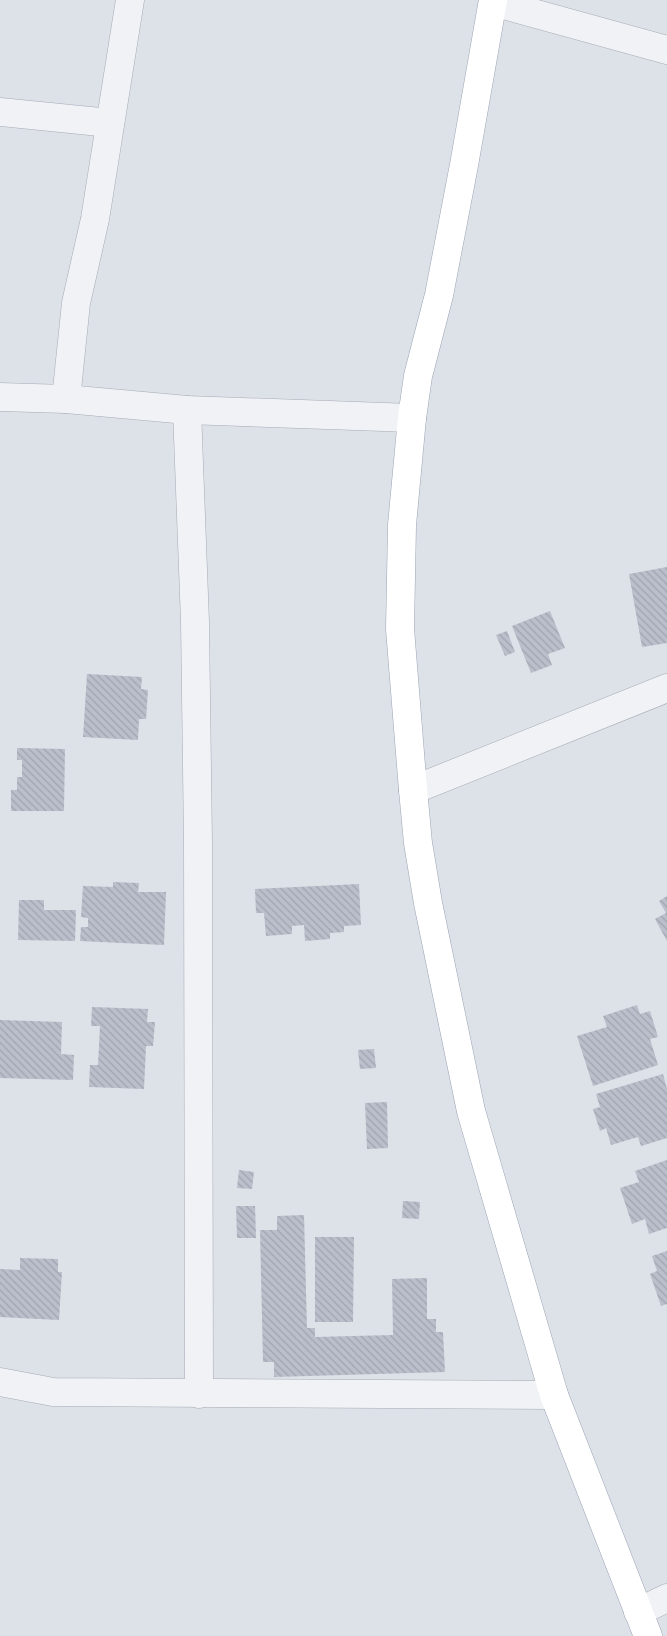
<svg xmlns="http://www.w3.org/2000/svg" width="667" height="1636" viewBox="0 0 667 1636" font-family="Mulish,sans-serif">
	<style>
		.building { fill: url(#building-back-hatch) }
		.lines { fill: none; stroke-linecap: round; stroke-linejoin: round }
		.minor-casing { stroke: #a6abb6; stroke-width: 29 }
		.major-casing { stroke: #9ba4b5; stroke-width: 29 }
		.minor { stroke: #f0f2f6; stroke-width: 28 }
		.major { stroke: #fff; stroke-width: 28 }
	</style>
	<defs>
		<pattern id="building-back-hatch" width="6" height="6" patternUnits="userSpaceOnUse" patternTransform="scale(1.25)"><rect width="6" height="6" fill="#babfcb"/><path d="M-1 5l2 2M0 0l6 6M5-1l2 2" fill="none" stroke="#a0a4af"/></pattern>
	</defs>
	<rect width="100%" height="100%" fill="#dde1e8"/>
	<g class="building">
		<path d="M667 567V643L642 647 629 574Z"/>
		<path d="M550 611 565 648 548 654 552 665 531 673 512 626Z"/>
		<path d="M507 631 515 652 505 656 496 635Z"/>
		<path d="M87 674 142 677 141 689 148 690 146 719H139L138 740 83 737Z"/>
		<path d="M17 748 65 749 64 811H11V790H17V777H22V760H17Z"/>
		<path d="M113 882 139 883 138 892H166L164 945 80 941 81 927H88V918L81 917 83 886 113 887Z"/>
		<path d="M359 884 361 925 344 926V932L330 933V939L305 941 304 925 292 926V934L266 936 264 913H256L255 889Z"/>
		<path d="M667 896V941L655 919 666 913 659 901Z"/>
		<path d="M19 900H44V910H76L75 941 18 940Z"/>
		<path d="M637 1005 640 1014 650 1011 658 1037 650 1039 658 1065 593 1086 577 1036 607 1027 603 1016Z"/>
		<path d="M92 1007 148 1009 147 1022H155L153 1046H146L144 1089 89 1087 90 1065H98L100 1026H91Z"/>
		<path d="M0 1020 62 1022 61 1054 74 1055 73 1080 0 1078Z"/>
		<path d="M374 1049 376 1068 360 1069 358 1050Z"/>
		<path d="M663 1074 667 1089V1138L641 1146 638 1137 611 1145 606 1128 600 1131 593 1109 600 1107 596 1094Z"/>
		<path d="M387 1102 388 1148 367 1149 365 1103Z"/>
		<path d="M667 1160V1228L649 1234 645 1219 632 1224 620 1188 639 1182 635 1171Z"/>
		<path d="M239 1170 254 1172 252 1189 237 1188Z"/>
		<path d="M403 1201 420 1202 419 1219 402 1218Z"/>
		<path d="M236 1206H255L256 1238H237Z"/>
		<path d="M304 1215 307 1328H315V1337L393 1335 392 1279 427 1278V1319H436V1332H443L445 1372 274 1377V1362H263L260 1230H277V1216Z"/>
		<path d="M315 1237H354L353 1322H315Z"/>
		<path d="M667 1251V1304L661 1306 650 1274 657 1271 652 1256Z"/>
		<path d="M20 1258 58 1259V1272H62L59 1320 0 1317V1269L20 1270Z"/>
	</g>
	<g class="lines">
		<g class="minor-casing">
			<g id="minor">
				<path d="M493 2 667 50"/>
				<path d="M0 112 110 123"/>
				<path d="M0 397 66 399 187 410 412 418"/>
				<path d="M66 399 76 303 95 219 130 0"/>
				<path d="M187 410 195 622 198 843 199 1394"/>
				<path d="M413 790 667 688"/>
				<path d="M0 1382 53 1392 554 1395"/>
				<path d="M638 1612 667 1598"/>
			</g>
		</g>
		<g class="major-casing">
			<path id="major" d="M493 0 464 165 439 295 418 376 412 418 402 525 400 629 413 790 418 843 428 903 471 1111 554 1395 648 1636"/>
		</g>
		<use href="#minor" class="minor"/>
		<use href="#major" class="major"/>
	</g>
</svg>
